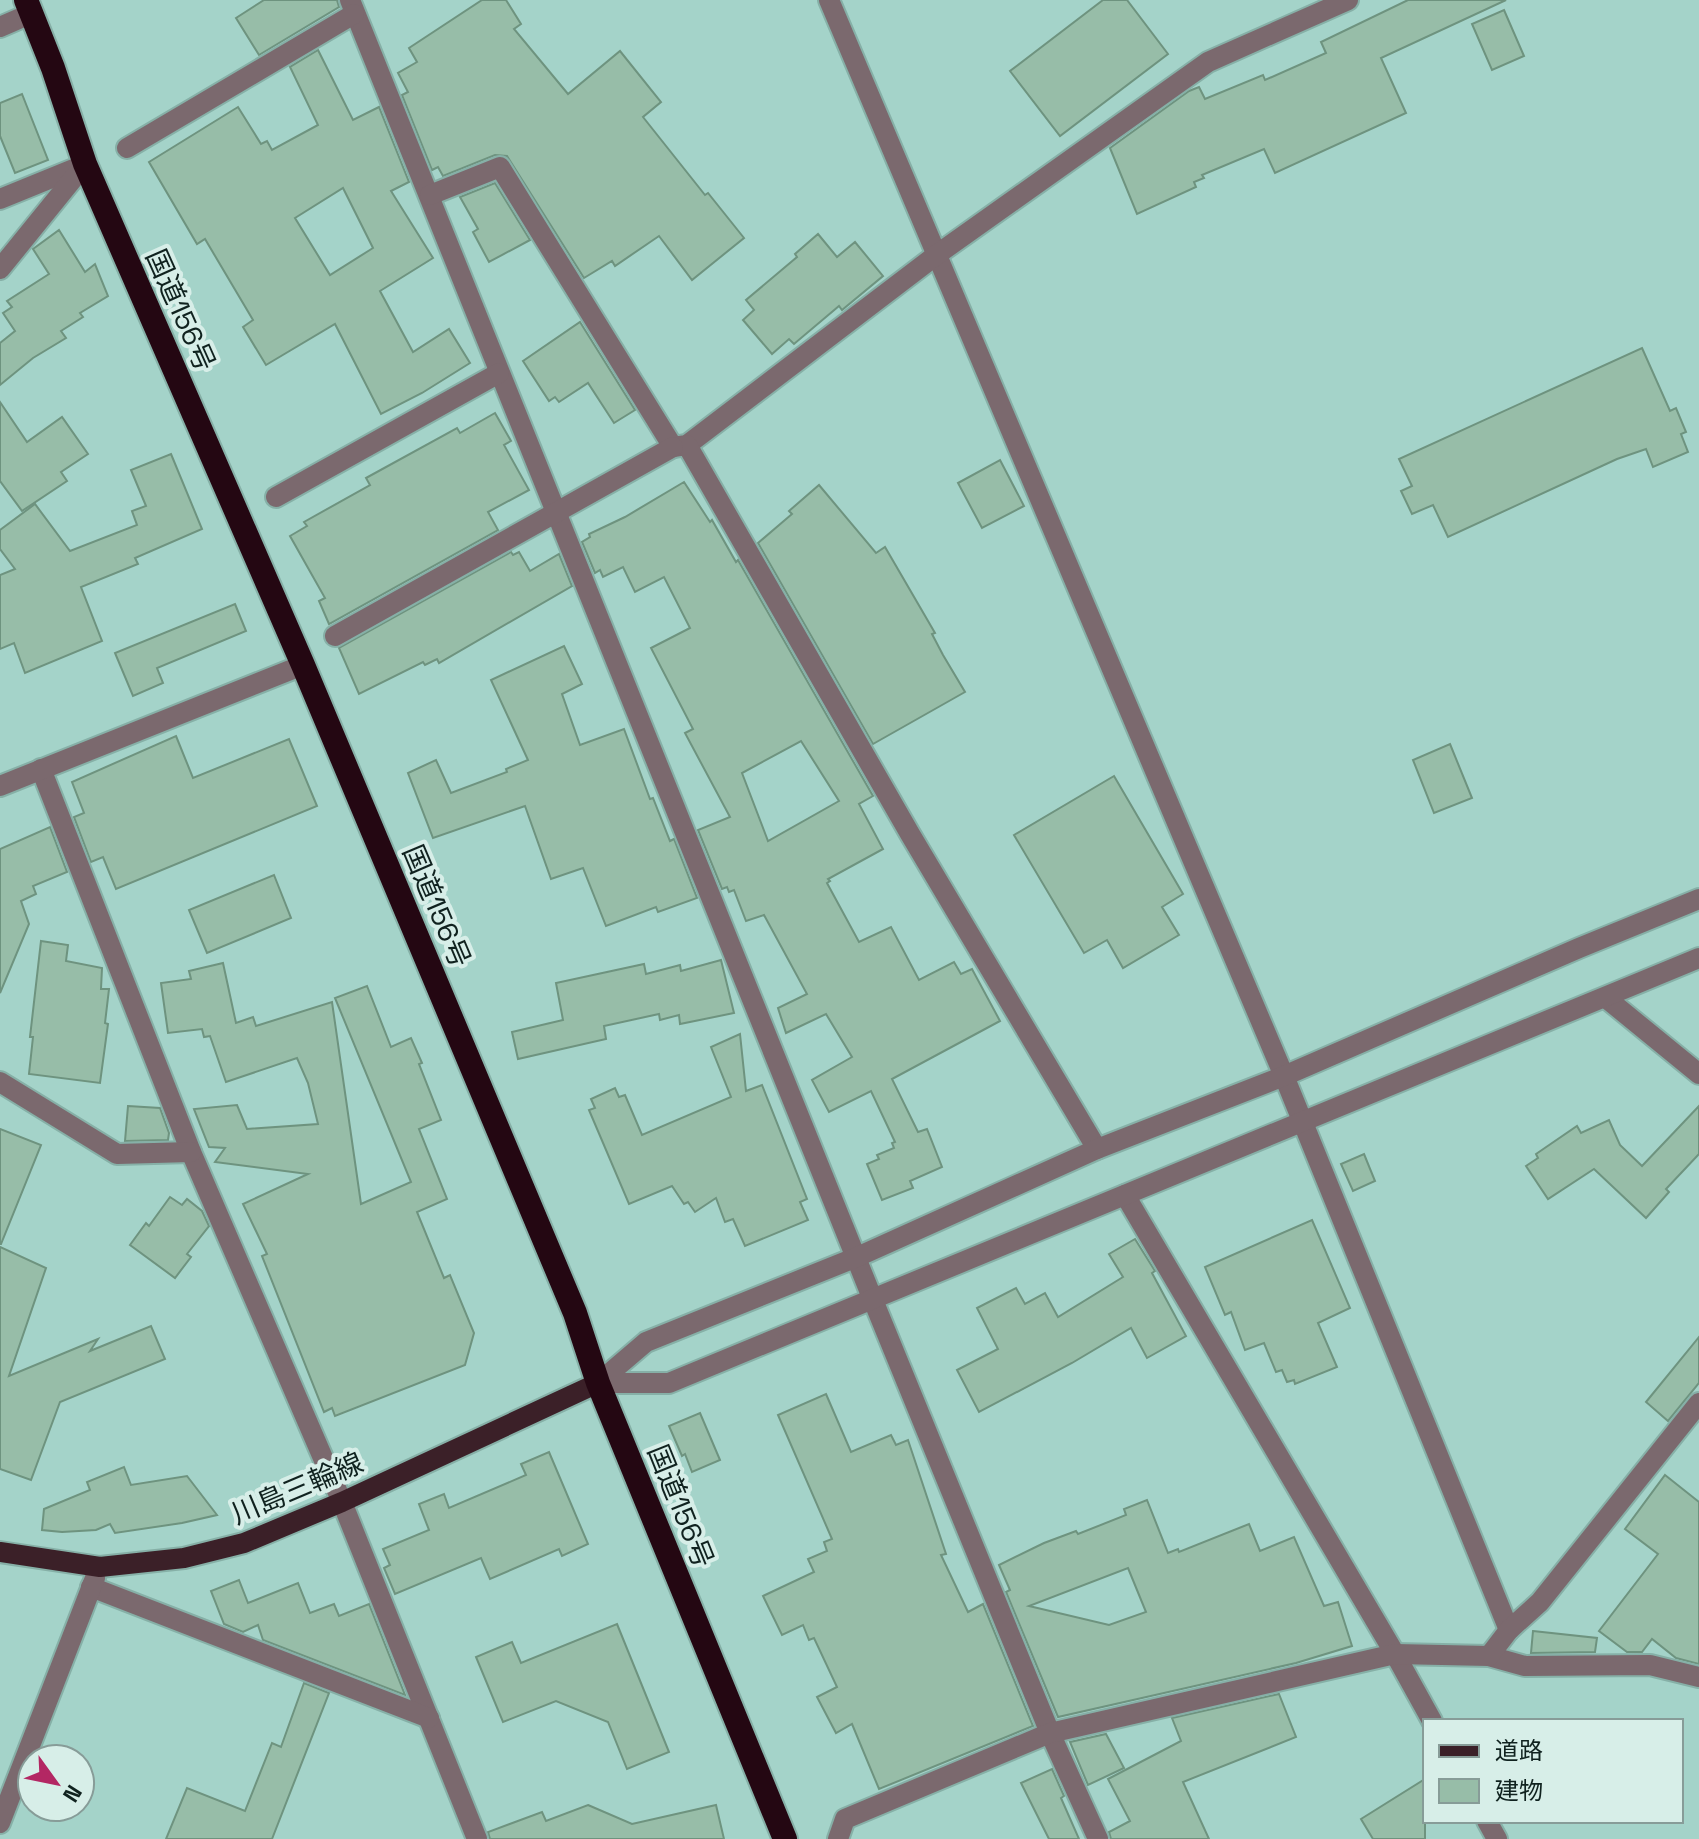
<svg xmlns="http://www.w3.org/2000/svg" width="1699" height="1839" viewBox="0 0 1699 1839" font-family="'Space Grotesk','Noto Sans JP',sans-serif">
	<style>
		.building { fill: #97bda8; stroke: #6e937f; stroke-width: 2; fill-rule: evenodd }
		.lines { fill: none; stroke-linecap: round; stroke-linejoin: round }
		.minor-casing { stroke: #86b0a7; stroke-width: 24 }
		.major-casing { stroke: #86b0a7; stroke-width: 24 }
		.highway-casing { stroke: #86b0a7; stroke-width: 28 }
		.minor { stroke: #7b696e; stroke-width: 20 }
		.major { stroke: #3b2028; stroke-width: 20 }
		.highway { stroke: #240712; stroke-width: 24 }
		.labels { text-anchor: middle; dominant-baseline: central; stroke-width: 8; stroke-linejoin: round; paint-order: stroke }
		.street-label { font-size: 28px; fill: #10221f; stroke: #d7eee8 }
	</style>
	<rect width="100%" height="100%" fill="#a4d3c9"/>
	<g class="building">
		<path d="M264 0H337L339 7 259 55 236 18Z"/>
		<path d="M482 0H506L521 24 514 29 568 94 620 51 661 102 643 117 705 195 708 193 744 238 692 280 659 236 615 266 612 261 584 278 507 156 495 155 443 176 438 167 432 170 402 95 408 92 398 73 417 62 409 48Z"/>
		<path d="M1103 0H1127L1168 54 1060 136 1010 71Z"/>
		<path d="M1408 0H1506L1381 58 1406 113 1275 173 1264 149 1202 175 1204 178 1194 182 1196 187 1137 214 1110 148 1189 91 1199 87 1205 99 1263 75 1265 80 1326 53 1321 42Z"/>
		<path d="M1504 10 1524 56 1492 70 1472 24Z"/>
		<path d="M318 50 353 120 379 107 409 182 391 191 433 258 380 291 413 352 449 329 470 363 422 393 381 414 335 324 266 365 243 327 253 320 205 239 197 244 149 162 238 107 261 144 267 141 272 150 318 125 290 67ZM343 188 373 248 330 275 295 218Z"/>
		<path d="M22 94 48 160 15 173 0 136V103Z"/>
		<path d="M495 183 530 240 489 262 473 232 478 229 460 197Z"/>
		<path d="M59 230 85 272 95 264 108 296 80 313 83 317 61 331 66 338 33 358 0 385V343L15 331 3 313 12 307 7 301 49 274 33 249Z"/>
		<path d="M818 234 837 257 855 242 883 276 842 310 839 306 794 344 789 339 772 354 743 320 754 310 746 300 797 257 795 254Z"/>
		<path d="M580 322 635 410 614 423 588 383 559 402 555 397 549 401 523 361Z"/>
		<path d="M1642 348 1670 411 1676 408 1686 432 1681 434 1688 452 1653 467 1646 449 1617 459 1448 537 1433 505 1412 514 1401 491 1412 486 1399 459Z"/>
		<path d="M0 402 27 442 62 417 88 454 61 472 67 481 22 511 0 481Z"/>
		<path d="M495 413 511 441 504 445 529 490 488 512 498 530 329 624 319 601 325 598 290 536 307 526 304 522 370 485 366 478 457 428 460 433Z"/>
		<path d="M171 454 202 529 135 558 138 564 81 587 102 641 25 673 14 643 0 649V575L15 569 0 549V530L35 504 70 551 137 525 132 511 146 506 131 470Z"/>
		<path d="M1000 460 1024 506 982 528 958 483Z"/>
		<path d="M684 482 710 522 712 520 736 562 738 560 873 796 859 804 883 849 828 879 830 881 827 883 859 942 891 927 919 980 954 962 961 974 972 969 1000 1021 892 1079 918 1132 927 1129 942 1167 910 1181 913 1188 882 1200 867 1164 879 1159 877 1155 894 1148 892 1143 895 1142 871 1091 829 1112 812 1080 852 1057 826 1014 786 1033 778 1008 807 994 764 915 746 921 734 890 729 892 727 887 722 889 698 830 730 817 685 733 693 729 651 648 690 628 664 577 635 592 623 567 603 577 600 570 595 573 582 542 590 537 589 534 625 517ZM801 741 839 801 768 841 742 773Z"/>
		<path d="M819 485 876 553 885 547 935 633 932 634 943 655 965 692 873 744 758 543 792 514 789 511Z"/>
		<path d="M511 552 513 555 519 552 530 571 559 554 572 586 439 663 437 659 425 665 423 662 359 694 339 648Z"/>
		<path d="M235 604 246 631 157 668 163 683 133 696 115 653Z"/>
		<path d="M564 646 582 684 562 694 580 745 624 729 650 799 653 798 670 841 674 839 697 898 658 912 656 907 606 926 583 868 551 879 525 806 433 838 408 773 436 760 451 793 507 772 506 769 528 760 491 680Z"/>
		<path d="M176 736 193 778 289 739 317 806 116 889 103 857 91 862 74 817 84 813 72 782Z"/>
		<path d="M1450 744 1472 798 1434 813 1413 760Z"/>
		<path d="M1114 776 1183 894 1162 907 1179 935 1123 968 1107 940 1084 953 1014 835Z"/>
		<path d="M50 827 67 872 33 886 36 894 21 901 29 924 0 993V849Z"/>
		<path d="M274 875 291 918 207 953 189 910Z"/>
		<path d="M41 941 68 945 66 961 102 968 101 989H109L105 1023 108 1024 100 1083 29 1074 33 1037H30Z"/>
		<path d="M721 960 734 1013 680 1024 679 1015 660 1020 659 1014 604 1026 606 1039 518 1059 512 1032 563 1020 556 983 644 964 646 974 680 965 681 971Z"/>
		<path d="M223 963 236 1023 253 1017 256 1026 332 1002 361 1204 411 1182 335 998 367 986 391 1047 411 1038 422 1063 419 1064 441 1120 419 1129 447 1199 417 1212 444 1278 450 1275 474 1333 465 1365 335 1416 332 1408 324 1412 262 1256 267 1254 243 1204 308 1174 215 1162 225 1148 209 1147 194 1109 237 1105 247 1129 318 1124 308 1083 297 1058 226 1082 210 1036 204 1037 202 1029 168 1033 161 983 191 979 189 971Z"/>
		<path d="M740 1034 746 1091 762 1085 807 1199 800 1202 808 1220 745 1246 733 1219 725 1222 716 1198 695 1212 688 1202 684 1204 672 1186 629 1204 589 1110 595 1108 591 1099 615 1088 619 1097 625 1095 642 1135 731 1097 711 1047Z"/>
		<path d="M128 1106 160 1108 169 1133 168 1140 125 1141Z"/>
		<path d="M1699 1106V1154L1666 1189 1669 1192 1646 1218 1594 1169 1548 1199 1526 1166 1538 1158 1536 1154 1577 1126 1581 1133 1609 1120 1620 1145 1642 1166Z"/>
		<path d="M0 1129 41 1145 1 1244H0Z"/>
		<path d="M1364 1154 1375 1181 1353 1191 1341 1164Z"/>
		<path d="M170 1197 182 1205 187 1199 202 1211 209 1226 187 1254 191 1257 175 1278 130 1245 146 1223 149 1226Z"/>
		<path d="M1312 1220 1350 1308 1318 1323 1337 1367 1295 1384 1294 1380 1287 1382 1282 1370 1276 1372 1264 1343 1245 1350 1231 1312 1225 1315 1205 1267Z"/>
		<path d="M1135 1239 1155 1271 1152 1273 1186 1336 1147 1358 1131 1328 1072 1363 979 1412 957 1370 998 1349 977 1308 1016 1288 1025 1304 1045 1293 1058 1317 1123 1277 1109 1254Z"/>
		<path d="M0 1247 46 1268 9 1376 98 1339 90 1351 151 1326 165 1359 60 1402 31 1480 0 1469Z"/>
		<path d="M1699 1337V1383L1668 1421 1646 1402Z"/>
		<path d="M826 1394 851 1452 891 1435 896 1445 908 1440 946 1554 941 1555 968 1612 983 1604 1033 1726 879 1789 852 1724 836 1733 817 1697 837 1687 814 1638 809 1640 803 1625 782 1635 763 1596 814 1572 808 1559 827 1551 824 1542 832 1539 778 1415Z"/>
		<path d="M700 1413 720 1460 692 1472 685 1454 682 1456 669 1426Z"/>
		<path d="M549 1452 588 1544 562 1556 559 1549 490 1579 481 1558 395 1594 384 1568 390 1565 383 1549 429 1530 419 1504 444 1494 449 1508 526 1475 521 1464Z"/>
		<path d="M124 1467 131 1485 187 1476 217 1515 182 1523 115 1533 110 1524 96 1530 62 1532 42 1530 44 1509 90 1490 87 1482Z"/>
		<path d="M1665 1475 1699 1502V1664L1676 1658 1652 1639 1642 1652H1627L1599 1631 1658 1554 1625 1529Z"/>
		<path d="M1147 1500 1168 1553 1178 1549 1179 1552 1249 1524 1260 1551 1294 1537 1324 1606 1338 1602 1352 1646 1296 1663 1058 1717 1006 1592 1010 1590 999 1565 1044 1543 1076 1531 1078 1534 1126 1515 1124 1509ZM1128 1568 1146 1612 1109 1625 1029 1606Z"/>
		<path d="M239 1580 248 1603 298 1583 310 1613 334 1604 339 1616 369 1604 405 1695 263 1640 258 1625 243 1632 224 1624 211 1591Z"/>
		<path d="M617 1624 669 1752 627 1769 608 1722 556 1701 503 1722 476 1657 512 1642 521 1663Z"/>
		<path d="M1533 1631 1597 1638 1595 1652 1531 1653Z"/>
		<path d="M304 1683 329 1693 272 1839H166L187 1788 245 1811 272 1743 281 1747Z"/>
		<path d="M1279 1694 1296 1737 1183 1782 1209 1839H1111L1109 1832 1130 1821 1108 1779 1181 1741 1172 1718Z"/>
		<path d="M1106 1734 1124 1768 1088 1785 1070 1742Z"/>
		<path d="M1052 1769 1064 1796 1061 1798 1079 1839H1049L1021 1783Z"/>
		<path d="M1425 1779V1839H1373L1361 1819Z"/>
		<path d="M588 1805 632 1824 716 1805 724 1839H490L488 1832 542 1812 546 1821Z"/>
	</g>
	<g class="lines">
		<g class="minor-casing">
			<g id="minor">
				<path d="M350 0 873 1300 1050 1733 1098 1839"/>
				<path d="M829 0 1284 1076 1509 1630"/>
				<path d="M0 27 30 14"/>
				<path d="M127 148 354 14"/>
				<path d="M430 195 500 167 673 447 687 445 935 256 1208 62 1348 0"/>
				<path d="M0 199 81 166"/>
				<path d="M0 269 85 164"/>
				<path d="M687 445 910 834 1097 1149"/>
				<path d="M276 497 499 373"/>
				<path d="M335 636 673 447"/>
				<path d="M41 769 191 1152 342 1502 477 1839"/>
				<path d="M0 786 303 665"/>
				<path d="M1606 998 1699 1074"/>
				<path d="M0 1082 117 1154 191 1152"/>
				<path d="M1125 1195 1395 1654 1432 1721"/>
				<path d="M598 1383 646 1342 857 1257 1097 1149 1284 1076 1579 948 1699 899"/>
				<path d="M598 1383H669L1699 958"/>
				<path d="M91 1587 429 1718"/>
				<path d="M1489 1656 1525 1666 1650 1665 1699 1677"/>
				<path d="M1487 1821 1497 1839"/>
				<path d="M0 1823 95 1578"/>
				<path d="M838 1839 845 1819 1050 1733 1395 1654 1489 1656 1509 1630 1540 1602 1699 1403"/>
			</g>
		</g>
		<g class="major-casing">
			<path id="major" d="M0 1552 100 1567 184 1558 244 1543 342 1502 598 1383"/>
		</g>
		<g class="highway-casing">
			<path id="highway" d="M26 0 53 68 85 164 303 665 575 1313 598 1383 785 1839"/>
		</g>
		<use href="#minor" class="minor"/>
		<use href="#major" class="major"/>
		<use href="#highway" class="highway"/>
	</g>
	<g class="labels">
		<g class="street-label">
			<text transform="translate(181 310) rotate(66)">国道156号</text>
			<text transform="translate(437 906) rotate(67)">国道156号</text>
			<text transform="translate(297 1488) rotate(-23)">川島三輪線</text>
			<text transform="translate(681 1506) rotate(68)">国道156号</text>
		</g>
	</g>
	<rect x="1423" y="1719" width="260" height="104" fill="#d7eee8" stroke="#879c98" stroke-width="2"/>
	<rect x="1439" y="1745" width="40" height="12" fill="#3b2028" stroke="#879c98" stroke-width="2"/>
	<text x="1495" y="1759" font-size="24" fill="#10221f">道路</text>
	<rect x="1439" y="1779" width="40" height="24" fill="#97bda8" stroke="#879c98" stroke-width="2"/>
	<text x="1495" y="1799" font-size="24" fill="#10221f">建物</text>
	<g transform="translate(56 1783) rotate(123)"><circle r="38" fill="#d7eee8" stroke="#879c98" stroke-width="2"/>
	<path d="M0-6L14 30L0 20L-14 30Z" fill="#b32763"/>
	<text y="-12" font-size="22" font-weight="bold" text-anchor="middle" fill="#10221f">N</text>
	</g>
</svg>
